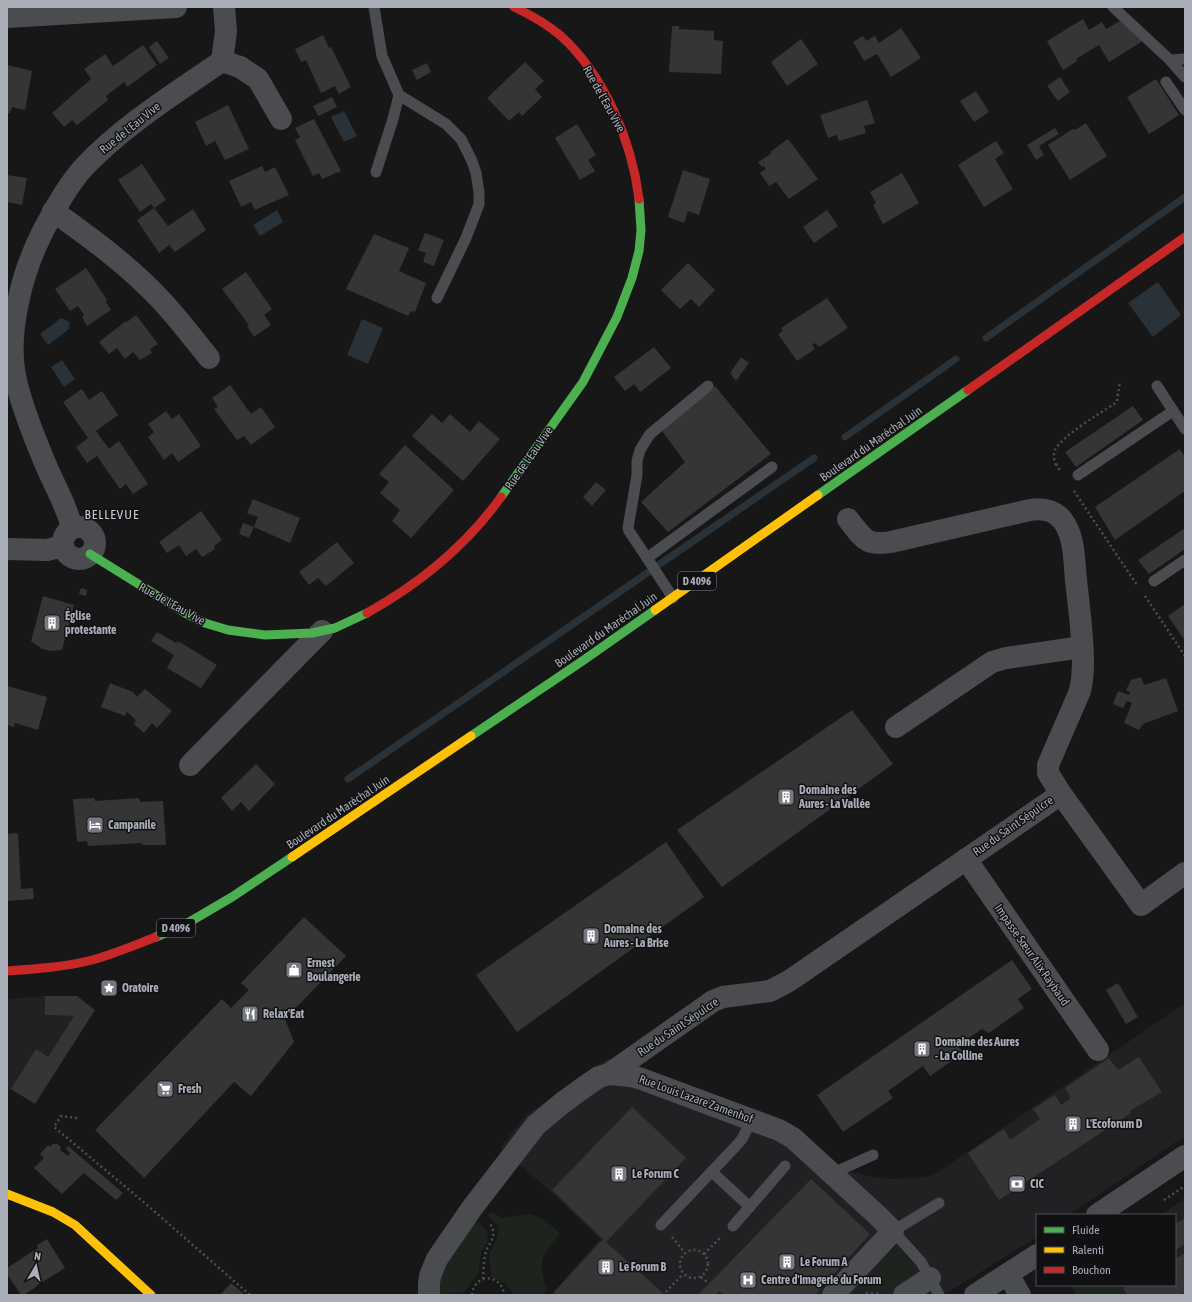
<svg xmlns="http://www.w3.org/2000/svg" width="1192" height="1302" viewBox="0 0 1192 1302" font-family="'Asap Condensed',sans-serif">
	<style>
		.built { fill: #212123 }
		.green { fill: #1d241e }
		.water { fill: #2a3239 }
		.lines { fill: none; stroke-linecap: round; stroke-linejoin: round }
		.stream { stroke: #2a3239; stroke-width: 7 }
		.building { fill: #353536 }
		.path { stroke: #4d4e52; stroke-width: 2.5; stroke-dasharray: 2 3; stroke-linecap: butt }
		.lane { stroke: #4b4c50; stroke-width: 11 }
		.street { stroke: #4b4c50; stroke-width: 22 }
		.fast { stroke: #4caf50; stroke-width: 9 }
		.slow { stroke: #ffc107; stroke-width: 9 }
		.jam { stroke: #c62828; stroke-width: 9 }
		.labels { text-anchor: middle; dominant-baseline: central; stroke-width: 3; stroke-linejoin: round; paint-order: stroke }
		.shield { fill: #111113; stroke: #7b7e86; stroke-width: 1 }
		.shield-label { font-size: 11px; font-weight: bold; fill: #a8adb8 }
		.street-label { font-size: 12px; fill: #a8adb8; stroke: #111113 }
		.poi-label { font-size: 12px; font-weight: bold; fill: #a8adb8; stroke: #111113; text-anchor: start }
		.neighbourhood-label { font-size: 13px; letter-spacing: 1px; fill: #c9ccd4; stroke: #111113 }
	</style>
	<rect width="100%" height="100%" fill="#171717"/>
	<g class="built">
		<path d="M45 996V1015L74 1016 48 1057 36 1050 11 1089 7 1092V999Z"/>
		<path d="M1185 1003V1136L1069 1215H1037V1237L944 1295H551L600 1239 549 1190 500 1148 525 1116 607 1059 667 1081 826 1162 849 1171 872 1177 892 1179 919 1178 934 1175Z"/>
		<path d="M1185 1199V1295H1077L1071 1285H1175V1215H1161Z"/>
	</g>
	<g class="green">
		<path d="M491 1211 501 1218 531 1214 543 1219 560 1233C541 1258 537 1259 547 1290L543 1295H512V1292L505 1283 491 1277 489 1254 497 1238 499 1227 487 1216Z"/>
		<path d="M476 1220 487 1230 488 1240 481 1252 478 1275 470 1283 465 1292 437 1295 442 1268Z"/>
		<path d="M899 1246 913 1259 909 1270 901 1279 878 1295H855L889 1259Z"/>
		<path d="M1071 1285H1128L1111 1295H1077Z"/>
	</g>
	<g class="water">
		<path d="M344 111 357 136 344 142 331 117Z"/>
		<path d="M277 210 283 222 260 236 253 225Z"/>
		<path d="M1158 282 1181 315 1153 337 1128 303Z"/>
		<path d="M61 318 66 320 70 323 69 329 48 345 40 334Z"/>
		<path d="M362 319 383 328 368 364 347 355Z"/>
		<path d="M62 360 75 379 64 387 51 367Z"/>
	</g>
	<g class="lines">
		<g class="stream">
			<path d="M986 338 1185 197"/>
			<path d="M845 437 956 359"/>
			<path d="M657 566 814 458"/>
			<path d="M348 779 653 569"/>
		</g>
	</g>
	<g class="building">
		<path d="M1083 19 1089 30 1102 22 1106 29 1120 21 1143 41 1109 62 1099 45 1076 59 1077 61 1063 70 1047 41Z"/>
		<path d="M672 26H679V29L714 31V40L723 41 721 74 669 72Z"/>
		<path d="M901 28 921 58 891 77 877 54 864 61 853 42 863 36 866 41 875 36 879 43Z"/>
		<path d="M323 35 329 48 331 47 351 87 339 94 335 86 321 93 306 60 301 62 295 49Z"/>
		<path d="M801 39 818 64 787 86 771 62Z"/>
		<path d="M157 41 169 58 160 64 149 47Z"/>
		<path d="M143 45 157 65 127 87 124 82 106 96 108 100 77 125 72 120 64 127 52 113 91 79 84 69 105 54 113 66Z"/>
		<path d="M525 62 544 81 535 89 542 97 522 116 519 112 509 121 487 98Z"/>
		<path d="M427 63 431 72 417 80 412 70Z"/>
		<path d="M7 65 32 71 25 110 12 107 10 113H7Z"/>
		<path d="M1060 77 1070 92 1058 101 1047 86Z"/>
		<path d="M1156 79 1179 115 1149 134 1127 97Z"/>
		<path d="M976 91 989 112 974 122 960 101Z"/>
		<path d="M332 97 337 107 318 116 313 106Z"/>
		<path d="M867 100 875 123 864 126 866 133 839 141 837 135 828 138 820 115Z"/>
		<path d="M228 105 249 149 225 160 215 141 206 146 195 122Z"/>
		<path d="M314 119 341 171 322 179 319 173 313 176 295 140 300 137 295 128Z"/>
		<path d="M1086 123 1107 156 1070 180 1048 145 1073 129 1075 130Z"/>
		<path d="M577 124 596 155 588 160 595 171 580 180 555 138Z"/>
		<path d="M1055 128 1059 134 1039 146 1044 155 1036 160 1027 145Z"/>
		<path d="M788 139 818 179 789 199 776 182 769 186 760 173 766 169 764 166 762 167 758 162 771 154 770 152Z"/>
		<path d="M996 141 1004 153 995 159 1013 189 984 207 958 165Z"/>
		<path d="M142 164 166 200 154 208 168 226 193 209 206 230 175 252 169 245 159 253 137 220 154 208 151 204 140 212 118 180Z"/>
		<path d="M262 166 265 172 275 167 289 195 255 210 251 202 241 207 229 181Z"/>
		<path d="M683 170 710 179 699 215 688 211 684 223 668 217Z"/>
		<path d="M902 173 919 203 883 224 873 205 876 203 870 192Z"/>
		<path d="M7 175 27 178 22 205 7 202Z"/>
		<path d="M827 210 838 226 814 243 803 227Z"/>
		<path d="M425 233 444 240 434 266 423 262 426 253 418 250Z"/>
		<path d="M374 234 409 248 399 271 426 283 415 312 411 311 408 316 346 289Z"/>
		<path d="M688 263 715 290 699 307 691 299 680 309 661 290Z"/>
		<path d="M86 268 107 300 106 302 111 310 87 326 82 317 84 315 78 306 70 311 55 289Z"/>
		<path d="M246 272 272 309 264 315 271 325 254 337 247 326 249 325 222 289Z"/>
		<path d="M827 298 848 328 819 347 815 343 812 345 815 349 797 361 778 334 783 331 781 328Z"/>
		<path d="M136 315 158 344 150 349 152 353 140 360 133 352 125 359 117 348 109 354 99 342 126 321 127 322Z"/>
		<path d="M654 347 671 368 640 392 634 384 625 391 614 377Z"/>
		<path d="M741 357 749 363 736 381 730 373Z"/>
		<path d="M230 385 251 414 261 407 275 427 251 445 244 436 237 440 214 409 218 407 212 398Z"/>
		<path d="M715 386 771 454 668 532 641 502 685 462 662 431Z"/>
		<path d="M82 389 89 400 102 391 118 415 96 431 109 449 119 441 148 484 133 494 126 484 120 489 97 456 87 463 76 447 88 438 63 402Z"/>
		<path d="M1133 406 1143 420 1076 467 1065 452Z"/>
		<path d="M166 411 172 419 179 414 201 446 178 462 172 453 164 460 148 437 154 432 148 424Z"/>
		<path d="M432 414 442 423 450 414 470 432 479 421 500 439 463 481 412 436Z"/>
		<path d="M405 445 454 490 411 538 392 521 400 510 380 493 389 482 379 474Z"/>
		<path d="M1180 449 1185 457V491L1115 540 1095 507Z"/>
		<path d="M596 482 606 490 592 506 583 497Z"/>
		<path d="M253 499 300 518 290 543 254 527 249 538 239 534 243 523 254 527 258 517 247 513Z"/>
		<path d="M201 511 222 540 214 546 215 549 202 557 196 549 186 556 179 545 167 553 159 542Z"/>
		<path d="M1185 528V549L1149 574 1138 560Z"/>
		<path d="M337 542 354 563 326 586 318 578 309 585 299 572Z"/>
		<path d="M81 588 87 590 86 596 79 594Z"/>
		<path d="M43 596 74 605 62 650 51 651 42 649 31 641Z"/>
		<path d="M1185 604V641L1168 616Z"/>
		<path d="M157 632 176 643 178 641 217 665 201 688 167 668 174 655 151 641Z"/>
		<path d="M1141 677 1144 685 1166 678 1178 711 1143 724 1139 730 1124 723 1132 703 1127 701 1123 708 1113 704 1118 691 1129 695 1130 692 1126 690 1131 680Z"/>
		<path d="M110 683 133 692 137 697 145 689 172 711 157 728 152 723 144 733 134 724 136 720 127 712 125 716 101 707Z"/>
		<path d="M7 686 47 697 38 730 15 723 14 727 7 725Z"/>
		<path d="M852 710 893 764 722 887 677 830Z"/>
		<path d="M256 764 275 784 249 811 241 802 232 811 221 798Z"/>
		<path d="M95 798V801L139 798 140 802 163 801 166 845H142V843L88 846 87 841 77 842 73 799Z"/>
		<path d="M17 833 18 835 21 889 33 888 34 899 7 901V834Z"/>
		<path d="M666 842 704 897 517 1032 476 975Z"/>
		<path d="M304 917 346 956 285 1019 294 1042 251 1096 234 1082 144 1178 95 1130 222 999 231 1008 249 990 241 983Z"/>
		<path d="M1012 960 1032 989 1018 999 1024 1008 989 1033 982 1029 958 1045 963 1053 930 1076 923 1066 888 1091 893 1098 843 1132 817 1095Z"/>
		<path d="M1118 983 1138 1017 1126 1024 1106 990Z"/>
		<path d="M45 996H77L95 1010 35 1104 11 1089 36 1049 48 1057 74 1016 45 1015Z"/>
		<path d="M1139 1057 1162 1092 1130 1111 1131 1113 999 1200 968 1153 1004 1129 1010 1140 1040 1119 1033 1109 1055 1095 1061 1105 1071 1098 1065 1088 1109 1058 1118 1070Z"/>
		<path d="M632 1107 686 1158 606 1242 665 1295H557L554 1292 603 1239 552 1190Z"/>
		<path d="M52 1144H57L61 1147 60 1150 68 1156 70 1153 66 1149 68 1146 123 1193 116 1200 84 1173 62 1194 34 1168 44 1158 40 1154 48 1145 50 1147Z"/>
		<path d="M811 1179 870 1234 815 1295H725L719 1291 716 1295H698Z"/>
		<path d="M1185 1218V1244L1175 1250V1224Z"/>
		<path d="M47 1239 65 1268 36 1286V1287L24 1295H21L7 1274V1268L38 1248 37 1245Z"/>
		<path d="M1185 1253V1292L1179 1295H1127L1123 1288 1128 1285H1175V1259Z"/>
		<path d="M231 1283 245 1295H220Z"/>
	</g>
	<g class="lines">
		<g class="path">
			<path d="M1056 464 1061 472"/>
			<path d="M1056 465C1054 460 1053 455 1055 450 1064 434 1099 414 1114 404L1117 401 1120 381"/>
			<path d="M1074 491 1137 585"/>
			<path d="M1145 596 1185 656"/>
			<path d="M77 1118 61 1116 54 1127 146 1204 250 1295"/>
			<path d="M1164 1200 1185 1186"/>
			<path d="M672 1237 685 1253"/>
			<circle cx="694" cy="1264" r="14"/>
			<path d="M704 1254 721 1237"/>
			<path d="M701 1277 707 1282"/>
			<path d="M483 1279C484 1272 483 1264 485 1256 487 1241 499 1240 490 1223"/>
			<path d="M666 1292 683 1274"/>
			<path d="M866 1293 880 1294 881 1295"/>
			<path d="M472 1295C474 1273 502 1273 504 1295"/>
		</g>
		<g class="lane">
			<path d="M374 7 382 56 399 95 446 124 461 139 472 161 476 173 479 192V204L476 212 466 238 437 298"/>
			<path d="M1113 7 1170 60 1185 77"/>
			<path d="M1170 60 1185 59"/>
			<path d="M1166 82 1185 110"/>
			<path d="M376 172 393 119 399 95"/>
			<path d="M1157 386 1185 429"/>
			<path d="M1078 475 1173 411"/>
			<path d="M647 558 629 531 628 528 637 475V461L640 450 650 434 708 386"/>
			<path d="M1154 581 1185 560"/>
			<path d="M673 598 647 558 772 467"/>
			<path d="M712 1172 750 1207"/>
			<path d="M831 1174 873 1155"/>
			<path d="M939 1203 893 1231 921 1262 939 1295"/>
			<path d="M661 1225 735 1147 742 1139 752 1119"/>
			<path d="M733 1226 785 1166"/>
		</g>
		<g class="street">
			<path d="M7 17 176 7"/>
			<path d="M222 61 240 67 258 79 281 119"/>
			<path d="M53 211C91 238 128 265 160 299 177 317 193 338 209 358"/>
			<circle cx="79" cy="543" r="16"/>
			<path d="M72 528C67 507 57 490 48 470 36 442 21 406 15 376 10 350 13 324 19 298 24 274 32 253 43 231 55 209 67 186 84 167 124 125 174 94 222 61L226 31 224 7"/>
			<path d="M7 549 47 550 63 546"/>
			<path d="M896 727 992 662 1006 658 1082 647"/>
			<path d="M190 765 322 631"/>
			<path d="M1061 794 1141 905 1185 873"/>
			<path d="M966 859 1098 1050"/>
			<path d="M609 1074 713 1001 723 997 770 991 789 981 1061 794 1048 773V765L1080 691C1082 682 1083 673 1083 663 1083 636 1079 608 1076 580 1074 562 1075 537 1063 521 1055 510 1042 508 1030 510L891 542C865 546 863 538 848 519"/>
			<path d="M1097 1215 1185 1156"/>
			<path d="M1008 1274 1020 1295"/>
			<path d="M429 1295V1284L430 1276 437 1259 472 1208 536 1125 561 1104 587 1085 599 1077 609 1074 630 1076 639 1078 779 1130 793 1138 878 1216 893 1231 833 1295"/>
			<path d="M904 1295 930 1278"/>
			<path d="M975 1295 1037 1255"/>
		</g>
		<g class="fast">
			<path d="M818 495 968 390"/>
			<path d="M501 497 583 382 617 317 632 278 639 251 641 230 639 199"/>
			<path d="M90 554 185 613 205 623 228 630 265 635 312 633 335 628 367 613"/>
			<path d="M471 736 581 662 655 610"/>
			<path d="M156 937 186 924 232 897 292 857"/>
		</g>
		<g class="slow">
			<path d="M655 610 818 495"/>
			<path d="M292 857 471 736"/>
			<path d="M7 1194 53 1212 75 1225 151 1295"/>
		</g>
		<g class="jam">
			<path d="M514 7C531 15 547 24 561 36 605 76 632 142 639 199"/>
			<path d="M968 390 1185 237"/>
			<path d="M367 613C419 584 466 546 501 497"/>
			<path d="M7 971C35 969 65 967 92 960 114 954 135 945 156 937"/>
		</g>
	</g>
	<defs>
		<g id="building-square" transform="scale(0.9)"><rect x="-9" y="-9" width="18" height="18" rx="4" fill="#757880" stroke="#111113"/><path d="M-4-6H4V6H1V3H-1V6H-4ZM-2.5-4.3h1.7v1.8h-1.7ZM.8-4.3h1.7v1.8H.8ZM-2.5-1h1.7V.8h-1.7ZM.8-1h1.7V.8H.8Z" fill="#fff"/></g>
		<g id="hotel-square" transform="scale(0.9)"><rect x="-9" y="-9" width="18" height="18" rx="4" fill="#757880" stroke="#111113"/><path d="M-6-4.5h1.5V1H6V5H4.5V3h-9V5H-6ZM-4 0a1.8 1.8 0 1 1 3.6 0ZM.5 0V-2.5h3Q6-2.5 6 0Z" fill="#fff"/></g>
		<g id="shop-square" transform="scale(0.9)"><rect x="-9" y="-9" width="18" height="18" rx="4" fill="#757880" stroke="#111113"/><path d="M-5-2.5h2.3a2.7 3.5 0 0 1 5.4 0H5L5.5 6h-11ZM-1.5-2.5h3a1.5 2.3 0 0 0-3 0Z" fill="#fff"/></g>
		<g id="sight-square" transform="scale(0.9)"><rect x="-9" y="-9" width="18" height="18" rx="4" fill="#757880" stroke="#111113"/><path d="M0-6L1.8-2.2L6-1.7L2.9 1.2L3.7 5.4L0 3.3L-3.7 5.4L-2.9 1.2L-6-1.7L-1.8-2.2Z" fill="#fff"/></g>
		<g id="restaurant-square" transform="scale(0.9)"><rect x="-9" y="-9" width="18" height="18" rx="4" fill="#757880" stroke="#111113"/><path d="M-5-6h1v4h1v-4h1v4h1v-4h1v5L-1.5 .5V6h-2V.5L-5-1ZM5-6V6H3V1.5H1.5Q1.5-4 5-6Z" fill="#fff"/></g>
		<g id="supermarket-square" transform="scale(0.9)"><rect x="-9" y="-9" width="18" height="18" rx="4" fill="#757880" stroke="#111113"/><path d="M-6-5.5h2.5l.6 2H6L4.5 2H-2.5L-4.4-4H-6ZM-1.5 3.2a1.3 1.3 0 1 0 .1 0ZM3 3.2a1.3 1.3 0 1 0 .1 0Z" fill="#fff"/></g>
		<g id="bank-square" transform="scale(0.9)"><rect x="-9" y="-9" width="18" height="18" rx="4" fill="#757880" stroke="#111113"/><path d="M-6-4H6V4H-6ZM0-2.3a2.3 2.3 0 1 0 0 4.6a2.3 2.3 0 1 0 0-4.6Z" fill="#fff"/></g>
		<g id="hospital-square" transform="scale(0.9)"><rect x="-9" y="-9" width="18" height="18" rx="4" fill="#757880" stroke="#111113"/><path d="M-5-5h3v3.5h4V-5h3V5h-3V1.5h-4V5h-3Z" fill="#fff"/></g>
	</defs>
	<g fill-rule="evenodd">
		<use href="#building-square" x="52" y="623"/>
		<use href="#building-square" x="786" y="797"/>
		<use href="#hotel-square" x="95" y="825"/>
		<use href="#building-square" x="591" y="936"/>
		<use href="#shop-square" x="294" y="970"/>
		<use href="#sight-square" x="109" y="988"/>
		<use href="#restaurant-square" x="250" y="1014"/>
		<use href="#building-square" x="922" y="1049"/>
		<use href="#supermarket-square" x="165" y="1089"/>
		<use href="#building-square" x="1073" y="1124"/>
		<use href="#building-square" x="619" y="1174"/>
		<use href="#bank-square" x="1017" y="1184"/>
		<use href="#building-square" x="787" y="1262"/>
		<use href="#building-square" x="606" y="1267"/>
		<use href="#hospital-square" x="748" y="1280"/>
	</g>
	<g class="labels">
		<g class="shield">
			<rect x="678" y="572" width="38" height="18" rx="3"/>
			<rect x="157" y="919" width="38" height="18" rx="3"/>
		</g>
		<g class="shield-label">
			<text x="697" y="581">D 4096</text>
			<text x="176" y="928">D 4096</text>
		</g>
		<g class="street-label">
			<text transform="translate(604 99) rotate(61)">Rue de l'Eau Vive</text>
			<text transform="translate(130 128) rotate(-39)">Rue de l'Eau Vive</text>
			<text transform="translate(871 444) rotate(-35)">Boulevard du Maréchal Juin</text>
			<text transform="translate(529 458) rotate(-55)">Rue de l'Eau Vive</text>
			<text transform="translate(172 604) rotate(29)">Rue de l'Eau Vive</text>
			<text transform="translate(606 630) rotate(-35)">Boulevard du Maréchal Juin</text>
			<text transform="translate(338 812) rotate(-34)">Boulevard du Maréchal Juin</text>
			<text transform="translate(1013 826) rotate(-35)">Rue du Saint Sépulcre</text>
			<text transform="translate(1032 955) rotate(55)">Impasse Sœur Alix Raybaud</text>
			<text transform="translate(678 1027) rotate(-34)">Rue du Saint Sépulcre</text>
			<text transform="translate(696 1099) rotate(20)">Rue Louis Lazare Zamenhof</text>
		</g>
		<g class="poi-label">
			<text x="65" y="616">Église<tspan x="65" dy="14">protestante</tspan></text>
			<text x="799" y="790">Domaine des<tspan x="799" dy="14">Aures - La Vallée</tspan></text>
			<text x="108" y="825">Campanile</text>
			<text x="604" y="929">Domaine des<tspan x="604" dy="14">Aures - La Brise</tspan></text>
			<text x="307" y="963">Ernest<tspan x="307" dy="14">Boulangerie</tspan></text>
			<text x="122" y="988">Oratoire</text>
			<text x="263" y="1014">Relax'Eat</text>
			<text x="935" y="1042">Domaine des Aures<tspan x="935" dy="14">- La Colline</tspan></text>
			<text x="178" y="1089">Fresh</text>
			<text x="1086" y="1124">L'Ecoforum D</text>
			<text x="632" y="1174">Le Forum C</text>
			<text x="1030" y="1184">CIC</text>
			<text x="800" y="1262">Le Forum A</text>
			<text x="619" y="1267">Le Forum B</text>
			<text x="761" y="1280">Centre d'imagerie du Forum</text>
		</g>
		<g class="neighbourhood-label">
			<text x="112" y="514">BELLEVUE</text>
		</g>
	</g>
	<rect width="1192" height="1302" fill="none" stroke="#a8adb8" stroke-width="16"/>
	<rect x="1036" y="1214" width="140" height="72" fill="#111113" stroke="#4d4f55"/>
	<rect x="1044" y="1227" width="20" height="6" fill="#4caf50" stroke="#4d4f55"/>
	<text x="1072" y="1234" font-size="12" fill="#a8adb8">Fluide</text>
	<rect x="1044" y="1247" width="20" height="6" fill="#ffc107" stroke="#4d4f55"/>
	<text x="1072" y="1254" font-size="12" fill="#a8adb8">Ralenti</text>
	<rect x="1044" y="1267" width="20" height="6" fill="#c62828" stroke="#4d4f55"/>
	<text x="1072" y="1274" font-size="12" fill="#a8adb8">Bouchon</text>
	<g transform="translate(36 1266) rotate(9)" stroke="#111113" stroke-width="3" paint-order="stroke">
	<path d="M0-3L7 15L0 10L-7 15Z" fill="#a8adb8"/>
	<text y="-6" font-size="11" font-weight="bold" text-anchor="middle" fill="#a8adb8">N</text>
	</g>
</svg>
